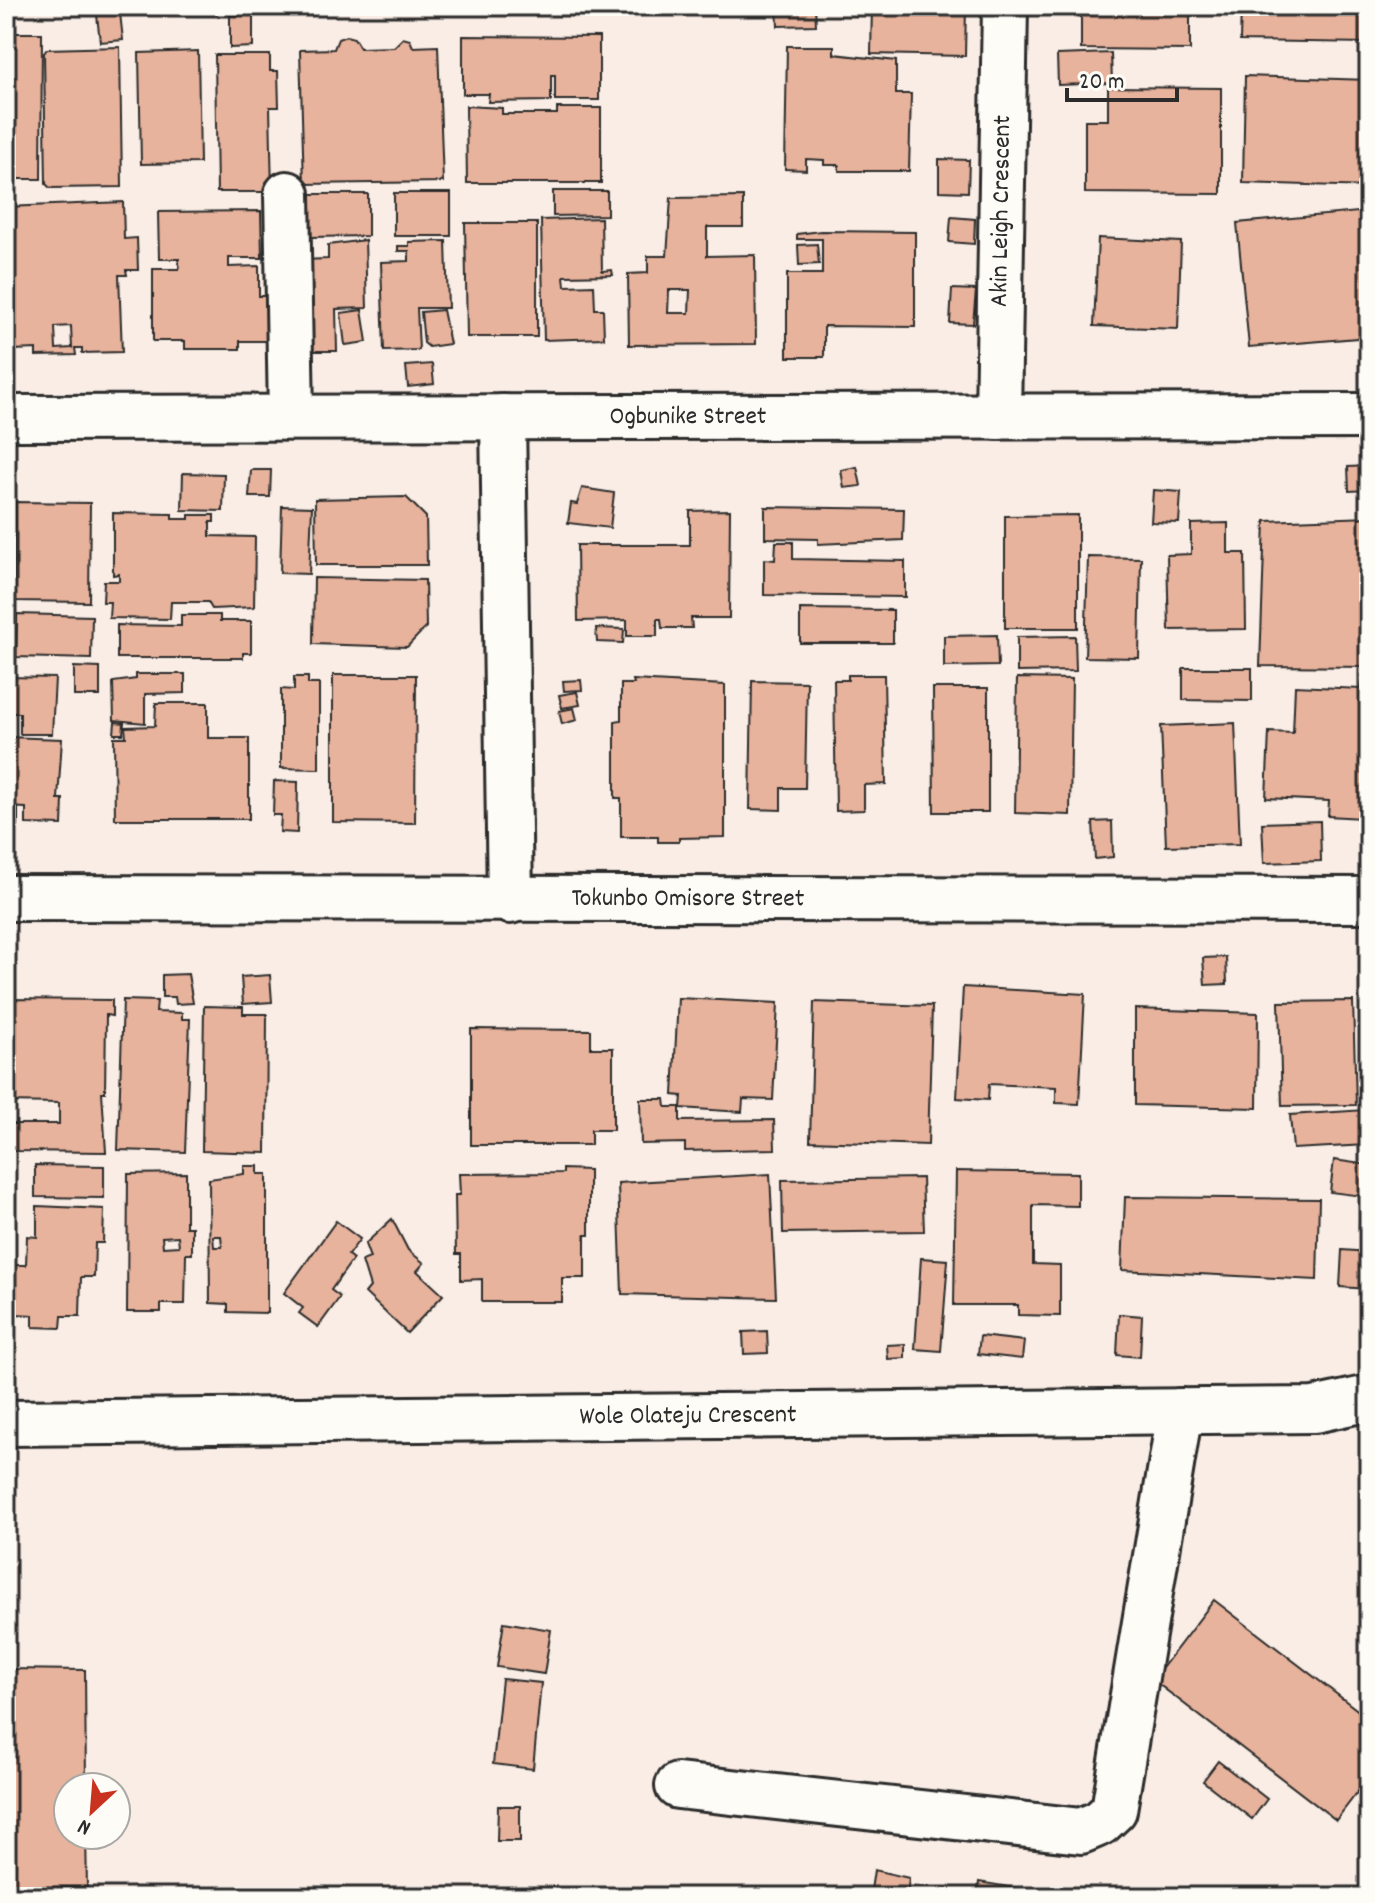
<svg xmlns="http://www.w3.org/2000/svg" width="1375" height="1903" viewBox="0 0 1375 1903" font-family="Dekko,sans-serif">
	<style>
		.building { fill: #e8b39c; stroke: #2b2b2b; stroke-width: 2; fill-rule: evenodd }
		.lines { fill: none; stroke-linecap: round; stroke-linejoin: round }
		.minor-casing { stroke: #2b2b2b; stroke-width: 50 }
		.minor { stroke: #fdfcf7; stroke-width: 44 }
		.labels { text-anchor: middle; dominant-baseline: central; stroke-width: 6; stroke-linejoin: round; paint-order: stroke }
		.street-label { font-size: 26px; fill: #2b2b2b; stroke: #fdfcf7 }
	</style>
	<rect width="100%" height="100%" fill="#f9ede5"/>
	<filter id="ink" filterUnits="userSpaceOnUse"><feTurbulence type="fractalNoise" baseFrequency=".0125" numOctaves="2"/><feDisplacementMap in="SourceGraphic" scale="16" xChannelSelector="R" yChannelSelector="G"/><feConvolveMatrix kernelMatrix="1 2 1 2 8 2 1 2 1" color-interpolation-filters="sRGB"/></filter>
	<g filter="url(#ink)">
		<g class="building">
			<path d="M174 6H217V14L174 13Z"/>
			<path d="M224 6H276V11L224 9Z"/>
			<path d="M777 6H815L816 25 778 26Z"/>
			<path d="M872 6H966L965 56 871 54Z"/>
			<path d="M1081 6H1190V50L1081 49Z"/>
			<path d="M1241 6H1369V43L1240 41Z"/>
			<path d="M120 13 123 40 100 42 97 15Z"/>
			<path d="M230 15H253V47L230 48Z"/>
			<path d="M6 33H42L41 179H6Z"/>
			<path d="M346 36 354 38 360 48 394 47 403 38 410 40 413 47 438 46 443 182 304 184 300 50 334 49 338 39Z"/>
			<path d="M463 36 599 37V100H555V75H551V101L488 102 489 94H463Z"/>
			<path d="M787 46H834V54L896 61V94H911L909 171H839V165H824V160L806 159V170L785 169Z"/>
			<path d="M120 47 122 187 50 188 46 184 44 53 47 49Z"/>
			<path d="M198 51 200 163 141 164 139 53Z"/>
			<path d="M1111 53 1112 83 1058 85 1057 55Z"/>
			<path d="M215 55H270V71H278L279 107H270L272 192H217Z"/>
			<path d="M1245 76 1369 80V187L1243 183Z"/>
			<path d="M1108 87 1221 88V194L1085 193V120H1108Z"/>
			<path d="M466 106 502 108V114H557V108H601V183H467Z"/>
			<path d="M939 159 969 160 968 192 939 191Z"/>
			<path d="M553 191H607V215L553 216Z"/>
			<rect x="394" y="193" width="57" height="43"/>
			<path d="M310 194H368V236L311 237Z"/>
			<path d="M743 197V227H707V256L755 255 756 344 629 345 628 274 648 273V256H667L671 198ZM669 290H690L689 313H668Z"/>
			<path d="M123 202 124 239 137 238 138 270H126L127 275H119L122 352 82 353V348H75L76 355 36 356V349L13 350V353L6 347V207ZM71 326 72 348 56 349 55 327Z"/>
			<path d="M261 211 262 258H229V267L259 266V296H271L272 341H240V349H185V341H153V269H179V259H159L158 212Z"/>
			<path d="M1369 211V337L1249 347 1237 223Z"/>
			<path d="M951 217 975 219 974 244 949 242Z"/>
			<path d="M601 218 602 271 612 270 613 275 564 276 565 286 594 285 595 309H603L604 338 544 340 541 220Z"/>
			<path d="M465 223H537V337H467Z"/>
			<path d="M821 231 915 232V327L824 326V357H787V274H822V239H797V234Z"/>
			<path d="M1098 238 1181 242 1178 329 1094 326Z"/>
			<path d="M365 240 367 308 336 309 337 351H303L301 260 328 259V245Z"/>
			<path d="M446 241 448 308H417L419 350 384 351 381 262 409 261V251H398V246H409V242Z"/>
			<path d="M817 244 819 264 799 265 798 245Z"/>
			<path d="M952 289 976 290 973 324 950 323Z"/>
			<path d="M362 310 367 342 345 345 341 313Z"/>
			<path d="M443 310 450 344 429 347 424 343 421 312Z"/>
			<path d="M432 364 434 384 408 387 406 366Z"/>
			<path d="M1369 466V490L1349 491 1348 467Z"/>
			<path d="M857 467 861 486 844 488 841 470Z"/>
			<path d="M251 470H271L270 497H249Z"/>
			<path d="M183 473 224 474 223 511 182 510Z"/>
			<path d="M582 488 614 493 610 528 568 523 571 503 577 504Z"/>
			<path d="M1153 490 1181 492 1179 523 1151 522Z"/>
			<path d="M406 497 426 517 427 565H316L315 499Z"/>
			<path d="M15 502 90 503 89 602 14 601Z"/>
			<path d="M282 506 312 507 309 574 280 573Z"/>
			<path d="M765 507 904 509 903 540 818 544V539L765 538Z"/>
			<path d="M730 510 729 618H691L692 628H662L661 619H657V636H627V620L578 621 577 545H690V511Z"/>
			<path d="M113 513 172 514V519H189V515H214V522H210V536L255 537 254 607 212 609 208 602H171L170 619 109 618 110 602H103L104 581H119V574L113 575Z"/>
			<path d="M1078 515V628H1005V516Z"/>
			<path d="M1369 517V667L1260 666 1265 521Z"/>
			<path d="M1228 523V553H1245L1246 629 1169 630 1167 555 1191 554V524Z"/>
			<path d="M776 542H793V559L905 561V597L764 595V559L775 560Z"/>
			<path d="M1088 557 1141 558 1139 658 1085 657Z"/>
			<path d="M314 578 425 580 426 627 407 647 313 644Z"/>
			<path d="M800 609 893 610V643H800Z"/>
			<path d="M17 614 92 616 91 659 16 657Z"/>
			<path d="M181 615H220V621H251V653H243V658H117V625L181 626Z"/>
			<path d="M596 628 624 629 623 643 597 642Z"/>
			<path d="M997 635 998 666 944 667V636Z"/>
			<path d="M1075 636 1076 671 1017 672V637Z"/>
			<path d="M74 667 100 668V696H74Z"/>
			<path d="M1183 668H1252V701L1183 700Z"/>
			<path d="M136 674H185V693L145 694V723L114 720 113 682 136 679Z"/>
			<path d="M333 675H416L415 823 333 822Z"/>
			<path d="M848 675H884L886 784 864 785V810L836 811 834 680H848Z"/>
			<path d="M6 677 55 678 52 734H20V713H6Z"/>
			<path d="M294 677H308V684H319V769L281 768V689L294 690Z"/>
			<path d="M1017 678 1072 679 1070 815 1015 813Z"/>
			<path d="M1362 678H1369V799H1362V818L1328 816 1329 801 1266 798 1269 732 1293 733 1295 686 1361 689Z"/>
			<path d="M581 680 582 690 564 691 563 681Z"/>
			<path d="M633 680 725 685V837L679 838V842H658V837H621V798H615V721L621 720V684H634Z"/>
			<path d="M752 681 807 682 805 788H781V810L750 809Z"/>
			<path d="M933 688H988V812H934Z"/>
			<path d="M577 692 580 705 562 708 559 695Z"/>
			<path d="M156 703H208V738H249V819H115L114 737H126L125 727 155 726Z"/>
			<path d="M574 708 577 720 562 724 559 711Z"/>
			<path d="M115 722 124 723 123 734H114Z"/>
			<path d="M1235 723 1240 844 1166 846 1161 726Z"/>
			<path d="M6 737 62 739 58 799H63L62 825 26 824V808L6 807Z"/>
			<path d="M274 781 298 782 297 833 280 832 281 815H273Z"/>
			<path d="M18 809V825H6V810Z"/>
			<path d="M1112 821 1113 857 1095 859 1093 822Z"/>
			<path d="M1320 821 1321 861 1264 863 1262 823Z"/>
			<path d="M1226 957 1227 984 1205 985 1203 958Z"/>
			<path d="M188 974 193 1003 176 1004 175 997H162V975Z"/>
			<path d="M270 975 272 1002 243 1004 241 977Z"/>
			<path d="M963 987 1085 994 1079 1104 1056 1103V1087L989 1084 988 1100 957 1098Z"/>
			<path d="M678 998 778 1003 773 1100 743 1099 742 1112 681 1108 682 1096 673 1095Z"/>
			<path d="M6 999 112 1000V1016L106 1015 105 1092H102L106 1152 11 1151V1124H59V1103L6 1102Z"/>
			<path d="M123 1000 157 1001 156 1012 182 1013V1019H190L185 1152 118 1150Z"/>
			<path d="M1353 1001 1356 1105 1282 1106 1279 1002Z"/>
			<path d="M814 1002 932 1006 928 1145 810 1141Z"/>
			<path d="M204 1006 243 1007V1014H267L266 1153 202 1151Z"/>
			<path d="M1135 1009 1258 1013 1257 1108 1135 1105Z"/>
			<path d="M471 1029 591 1030V1048H613V1130H591V1145H471Z"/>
			<path d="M640 1099H665L666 1107H680V1121L774 1120 775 1149 685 1151V1143L641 1144Z"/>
			<path d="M1365 1110 1367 1145 1293 1149 1290 1115Z"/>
			<path d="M1334 1160 1369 1165V1229L1359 1228 1363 1196 1330 1192Z"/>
			<path d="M35 1165 104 1166V1198L35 1197Z"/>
			<path d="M244 1166H258V1174H267V1313L228 1312V1304L210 1303 209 1179 244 1174ZM213 1236H221L222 1247H214Z"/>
			<path d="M563 1169 589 1170V1235H585V1278H562V1302H482V1279L461 1280V1254H456L455 1195H460L459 1174 563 1173Z"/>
			<path d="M956 1171 1078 1173V1206L1033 1205V1264L1060 1265V1316L1018 1315V1305H954Z"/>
			<path d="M186 1173V1227H192V1254H186L185 1304H161V1312H127L128 1174ZM178 1236 179 1246 163 1247 162 1237Z"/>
			<path d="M770 1174 776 1298 622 1294 618 1183Z"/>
			<path d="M922 1178 924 1231 783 1233 782 1180Z"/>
			<path d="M1125 1197 1319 1199 1317 1280 1122 1270Z"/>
			<path d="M37 1206 104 1209 103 1243H95L94 1277H81L80 1316H62L61 1328 33 1327V1315L15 1314V1327H6V1213H10L8 1265H26L27 1236 37 1237Z"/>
			<path d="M392 1219 408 1250 424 1263 417 1271 443 1295 407 1333 365 1293 370 1287 362 1261 370 1258 365 1244Z"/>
			<path d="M336 1221 360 1239 348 1255 353 1259 331 1290 340 1297 318 1327 299 1313 303 1308 284 1293Z"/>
			<path d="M1342 1250 1369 1252V1289L1340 1287Z"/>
			<path d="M921 1258 948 1260 941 1351 915 1349Z"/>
			<path d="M1119 1314 1142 1316 1140 1357 1117 1355Z"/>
			<path d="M767 1331 768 1353 744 1354 743 1332Z"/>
			<path d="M980 1336 1024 1341 1022 1359 978 1354Z"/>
			<path d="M905 1344V1358L888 1359 887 1345Z"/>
			<path d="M1214 1600 1369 1719V1777L1336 1820 1153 1680Z"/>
			<path d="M504 1622 551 1630 544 1674 497 1667Z"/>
			<path d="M6 1669 85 1670 86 1787H68V1835H86L87 1887H6Z"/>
			<path d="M502 1679 541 1683 533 1769 493 1764Z"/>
			<path d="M1218 1761 1267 1799 1252 1819 1203 1781Z"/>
			<path d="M498 1806H520V1841H497Z"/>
			<path d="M874 1870 909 1878 907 1897H870Z"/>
			<path d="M979 1882 1015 1888 1014 1897H977Z"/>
		</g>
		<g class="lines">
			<g class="minor-casing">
				<g id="minor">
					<path d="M287 194 291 415"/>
					<path d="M503 417 510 901"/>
					<path id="s1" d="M998 417 1005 6"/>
					<path id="s2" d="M6 418 1369 416"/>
					<path id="s3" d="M6 898 1369 900"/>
					<path id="s4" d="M6 1423 1314 1410 1369 1398"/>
					<path d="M678 1786 1081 1831 1100 1823 1114 1810 1180 1411"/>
				</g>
			</g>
			<use href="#minor" class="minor"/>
		</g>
	</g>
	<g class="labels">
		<g class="street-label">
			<text stroke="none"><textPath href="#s1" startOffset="206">Akin Leigh Crescent</textPath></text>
			<text stroke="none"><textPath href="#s2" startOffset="682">Ogbunike Street</textPath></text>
			<text stroke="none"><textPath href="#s3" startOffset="682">Tokunbo Omisore Street</textPath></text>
			<text stroke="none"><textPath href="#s4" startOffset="682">Wole Olateju Crescent</textPath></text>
		</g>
	</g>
	<rect width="1375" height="1903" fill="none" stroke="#fdfcf7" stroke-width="32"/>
	<rect x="16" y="16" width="1343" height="1871" fill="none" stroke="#2b2b2b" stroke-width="3" filter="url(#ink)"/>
	<g transform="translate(92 1811) rotate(206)"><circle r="38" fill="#fdfcf7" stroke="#a9a8a5" stroke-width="2"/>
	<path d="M0-6L14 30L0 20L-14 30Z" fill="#c8321e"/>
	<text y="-12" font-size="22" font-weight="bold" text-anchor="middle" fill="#2b2b2b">N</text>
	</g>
	<path d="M1067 88v12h110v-12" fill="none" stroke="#2b2b2b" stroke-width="4"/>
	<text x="1079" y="88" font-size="24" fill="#2b2b2b" stroke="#fdfcf7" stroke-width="6" paint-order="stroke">20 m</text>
</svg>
